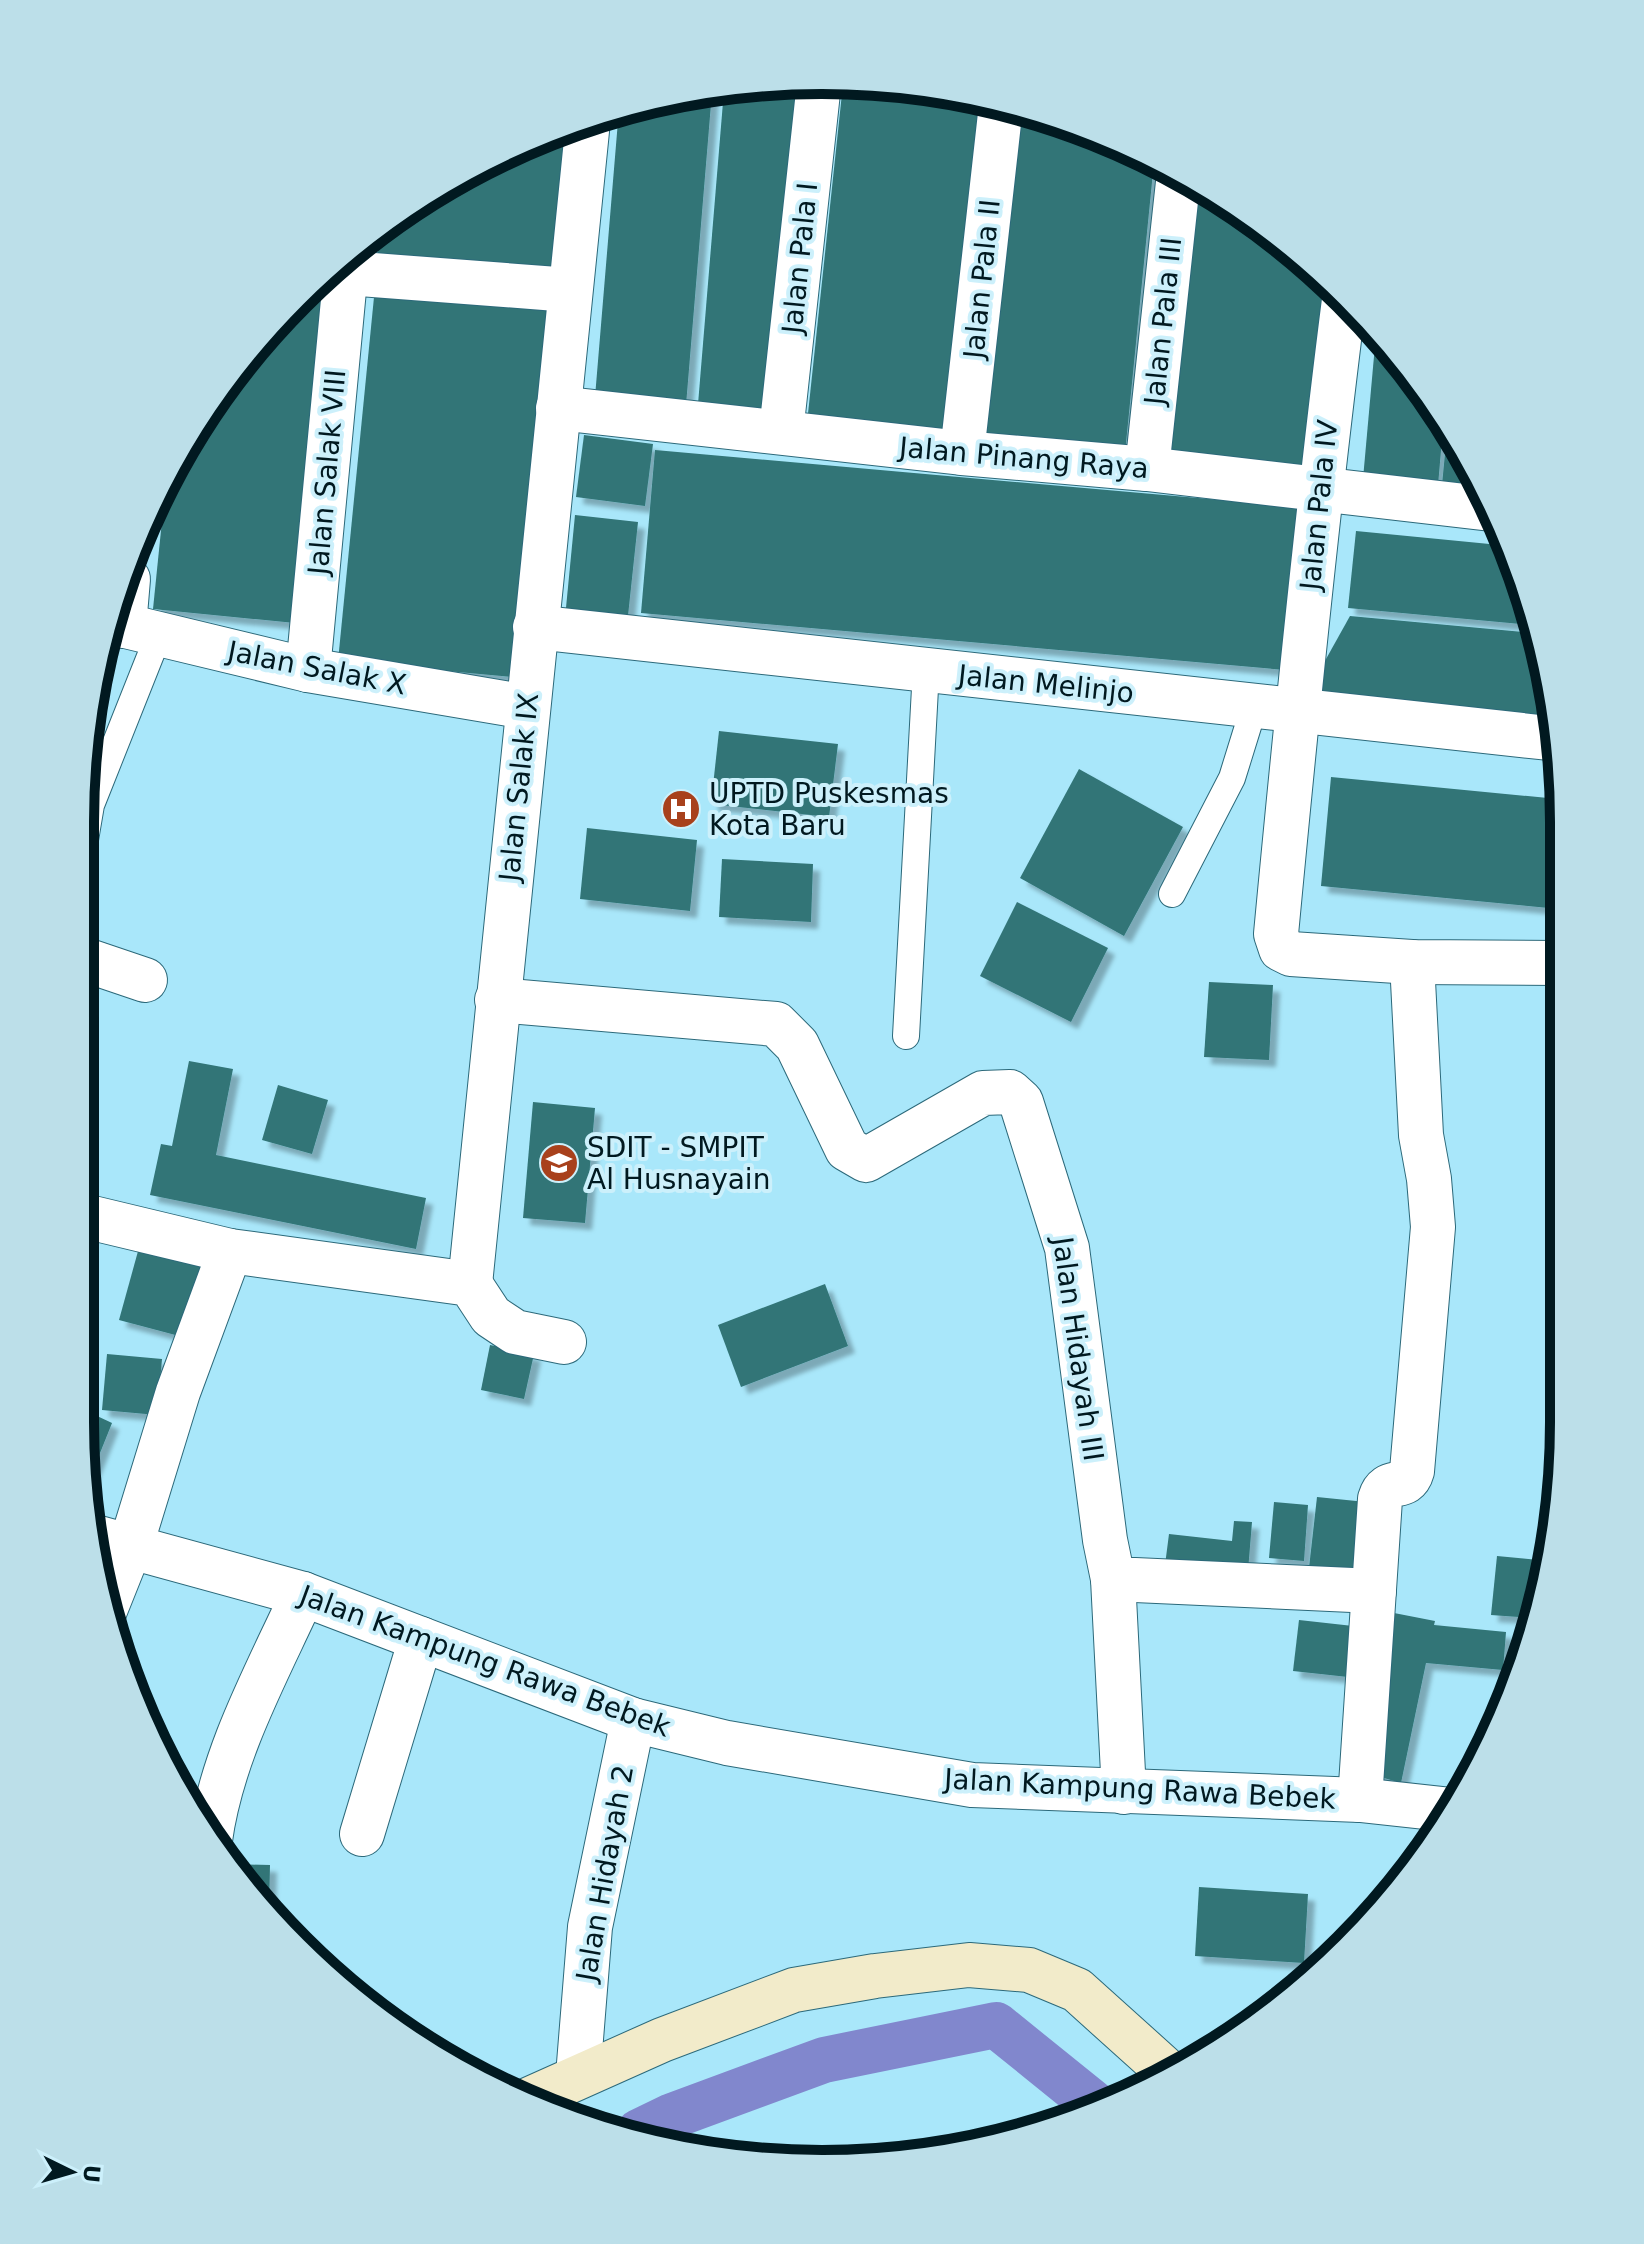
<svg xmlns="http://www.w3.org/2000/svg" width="1644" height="2244" viewBox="0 0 1644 2244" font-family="'DejaVu Sans',sans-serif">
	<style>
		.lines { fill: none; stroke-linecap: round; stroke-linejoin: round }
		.canal { stroke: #8187cd; stroke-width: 46 }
		.building { fill: #317577; filter: url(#shadow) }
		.lane-casing { stroke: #2c697a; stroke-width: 28 }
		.street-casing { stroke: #2c697a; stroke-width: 46 }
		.secondary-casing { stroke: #2c697a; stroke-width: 46 }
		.lane { stroke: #fff; stroke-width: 26 }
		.street { stroke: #fff; stroke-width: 44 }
		.secondary { stroke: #f2ebca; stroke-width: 44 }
		.labels { text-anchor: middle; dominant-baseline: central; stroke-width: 8; stroke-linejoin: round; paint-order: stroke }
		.street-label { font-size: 28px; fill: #011920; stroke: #ccf0fb }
		.poi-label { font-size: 28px; fill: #011920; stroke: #ccf0fb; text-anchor: start }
		.rim { fill: none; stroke: #011920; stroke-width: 10 }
	</style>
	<defs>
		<filter id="shadow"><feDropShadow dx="7" dy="7" stdDeviation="2" flood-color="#0004"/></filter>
	</defs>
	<rect width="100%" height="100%" fill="#a9e7fa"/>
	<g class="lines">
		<path class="canal" d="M639 2132 672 2116 824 2060 996 2025 1100 2109"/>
	</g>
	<g class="building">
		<path d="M773 82 803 83 776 411 698 404 724 90Z"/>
		<path d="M843 84 918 86 989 103 954 438 807 423Z"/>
		<path d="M712 92 686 405 595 397 619 109Z"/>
		<path d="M1011 108 1060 119 1154 162 1125 453 976 438Z"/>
		<path d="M570 128 555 275 377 258 380 227 493 157Z"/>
		<path d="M1193 179 1311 264 1337 292 1318 471 1157 454Z"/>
		<path d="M375 287 549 304 512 677 338 661Z"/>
		<path d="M317 291 337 293 305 624 153 609 164 501 205 410Z"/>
		<path d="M1376 334 1410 370 1443 427 1437 497 1362 490Z"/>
		<path d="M1447 433 1485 499 1441 495Z"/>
		<path d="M584 435 653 444 645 506 576 497Z"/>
		<path d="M655 450 1299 507 1285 670 641 613Z"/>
		<path d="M575 515 638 522 627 625 565 618Z"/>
		<path d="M1356 531 1510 546 1531 625 1348 608Z"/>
		<path d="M1350 616 1533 633 1558 725 1297 711Z"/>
		<path d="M719 731 838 744 829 817 711 804Z"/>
		<path d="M1079 769 1183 827 1124 936 1020 878Z"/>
		<path d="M1331 777 1558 799 1559 909 1321 886Z"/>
		<path d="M587 828 697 840 690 911 580 899Z"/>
		<path d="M722 859 813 864 811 922 719 917Z"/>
		<path d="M1017 902 1108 948 1071 1022 980 976Z"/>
		<path d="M1209 982 1273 985 1269 1060 1204 1057Z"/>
		<path d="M189 1061 233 1069 216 1155 426 1198 416 1249 150 1195 161 1144 172 1146Z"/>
		<path d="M278 1085 328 1100 312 1154 262 1140Z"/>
		<path d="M533 1102 595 1108 585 1223 523 1218Z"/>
		<path d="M140 1244 204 1261 183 1337 119 1320Z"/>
		<path d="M825 1284 848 1346 741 1387 718 1325Z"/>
		<path d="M490 1345 534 1354 524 1399 481 1390Z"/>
		<path d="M107 1354 162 1359 157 1415 102 1410Z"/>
		<path d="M80 1408 112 1423 88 1483 80 1422Z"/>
		<path d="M1317 1497 1366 1502 1358 1574 1309 1568Z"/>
		<path d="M1274 1502 1308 1505 1304 1561 1269 1558Z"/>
		<path d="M1234 1521 1252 1522 1248 1571 1165 1565 1169 1534 1232 1541Z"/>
		<path d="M1497 1556 1539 1560 1533 1618 1491 1615Z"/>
		<path d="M1394 1613 1435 1621 1434 1625 1506 1632 1503 1670 1426 1663 1401 1783 1367 1773Z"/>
		<path d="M1299 1620 1353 1626 1348 1677 1293 1671Z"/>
		<path d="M231 1864 270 1865 269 1907 252 1887Z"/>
		<path d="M1199 1887 1308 1894 1304 1963 1195 1956Z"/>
	</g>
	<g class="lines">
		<g class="lane-casing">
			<g id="lane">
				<path d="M80 869 91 805 159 634"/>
				<path d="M1172 894 1232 778 1254 707"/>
				<path d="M906 1036 926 670"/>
			</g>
		</g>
		<g class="street-casing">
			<g id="street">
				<path d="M334 272 570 290"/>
				<path d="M1344 300C1317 511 1296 722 1276 934L1281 949 1291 954 1412 962 1559 963"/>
				<path d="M558 408 962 453 1147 469 1491 509"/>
				<path d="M781 432 819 83"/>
				<path d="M962 453 1001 105"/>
				<path d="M1147 469 1179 173"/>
				<path d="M109 622 308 670 527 707"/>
				<path d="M124 626 128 579"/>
				<path d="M535 627 1558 739"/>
				<path d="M308 670 347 258"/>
				<path d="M80 958 145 980"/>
				<path d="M497 1000 776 1024 797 1045 847 1149 866 1160 983 1093 1010 1092 1021 1102 1067 1248 1105 1540 1113 1579 1374 1591"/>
				<path d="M80 1215 230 1251 470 1284 491 1316 515 1332 564 1342"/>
				<path d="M470 1284 588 121"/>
				<path d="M95 1537 303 1594 633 1720 727 1743 972 1785 1360 1800 1452 1810"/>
				<path d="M1113 1579 1124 1792"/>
				<path d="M105 1610 131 1545 178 1392 230 1251"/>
				<path d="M1360 1800 1380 1499C1387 1475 1406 1493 1412 1471L1433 1227 1429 1179 1421 1135 1412 962"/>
				<path d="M362 1834 421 1639"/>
				<path d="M210 1840C222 1753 267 1673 303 1594"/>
				<path d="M578 2076 590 1927 633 1720"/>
			</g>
		</g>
		<g class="secondary-casing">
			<path id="secondary" d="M530 2099 662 2040 794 1990 875 1976 969 1965 1029 1970 1077 1990 1168 2072"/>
		</g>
		<use href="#lane" class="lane"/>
		<use href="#street" class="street"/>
		<use href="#secondary" class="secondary"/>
	</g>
	<defs>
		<g id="hospital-disc" transform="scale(2)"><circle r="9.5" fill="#a8411c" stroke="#ccf0fb"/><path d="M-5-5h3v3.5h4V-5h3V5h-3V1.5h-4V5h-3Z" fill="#fff"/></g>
		<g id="school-disc" transform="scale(2)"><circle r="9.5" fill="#a8411c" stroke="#ccf0fb"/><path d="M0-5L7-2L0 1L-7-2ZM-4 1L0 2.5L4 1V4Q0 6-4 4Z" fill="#fff"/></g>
	</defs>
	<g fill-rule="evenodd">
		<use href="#hospital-disc" x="681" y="809"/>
		<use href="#school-disc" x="559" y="1163"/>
	</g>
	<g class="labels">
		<g class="street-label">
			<text transform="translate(800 258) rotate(-84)">Jalan Pala I</text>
			<text transform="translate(982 279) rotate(-84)">Jalan Pala II</text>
			<text transform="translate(1163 321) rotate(-84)">Jalan Pala III</text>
			<text transform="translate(1024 458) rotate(5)">Jalan Pinang Raya</text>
			<text transform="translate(327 472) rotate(-85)">Jalan Salak VIII</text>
			<text transform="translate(1319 505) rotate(-84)">Jalan Pala IV</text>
			<text transform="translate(317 668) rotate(11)">Jalan Salak X</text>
			<text transform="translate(1046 684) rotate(6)">Jalan Melinjo</text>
			<text transform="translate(519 787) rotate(-84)">Jalan Salak IX</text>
			<text transform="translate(1078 1349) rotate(82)">Jalan Hidayah III</text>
			<text transform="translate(485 1661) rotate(20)">Jalan Kampung Rawa Bebek</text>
			<text transform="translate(1140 1789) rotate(3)">Jalan Kampung Rawa Bebek</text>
			<text transform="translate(605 1873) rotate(-80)">Jalan Hidayah 2</text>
		</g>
		<g class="poi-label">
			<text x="709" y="793">UPTD Puskesmas<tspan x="709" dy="32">Kota Baru</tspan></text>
			<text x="587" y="1147">SDIT - SMPIT<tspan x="587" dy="32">Al Husnayain</tspan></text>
		</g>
	</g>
	<path d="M0 0H1644V2244H0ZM822 94H822A728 728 0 0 1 1550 822V1422A728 728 0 0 1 822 2150H822A728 728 0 0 1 94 1422V822A728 728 0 0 1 822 94Z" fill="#bcdfe9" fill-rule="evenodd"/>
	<path class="rim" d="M822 94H822A728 728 0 0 1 1550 822V1422A728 728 0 0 1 822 2150H822A728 728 0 0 1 94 1422V822A728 728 0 0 1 822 94Z"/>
	<g transform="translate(72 2172) rotate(95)" stroke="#ccf0fb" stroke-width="6" paint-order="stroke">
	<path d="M0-6L14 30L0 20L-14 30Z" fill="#011920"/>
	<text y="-12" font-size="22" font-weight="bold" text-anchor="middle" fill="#011920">U</text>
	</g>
</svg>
